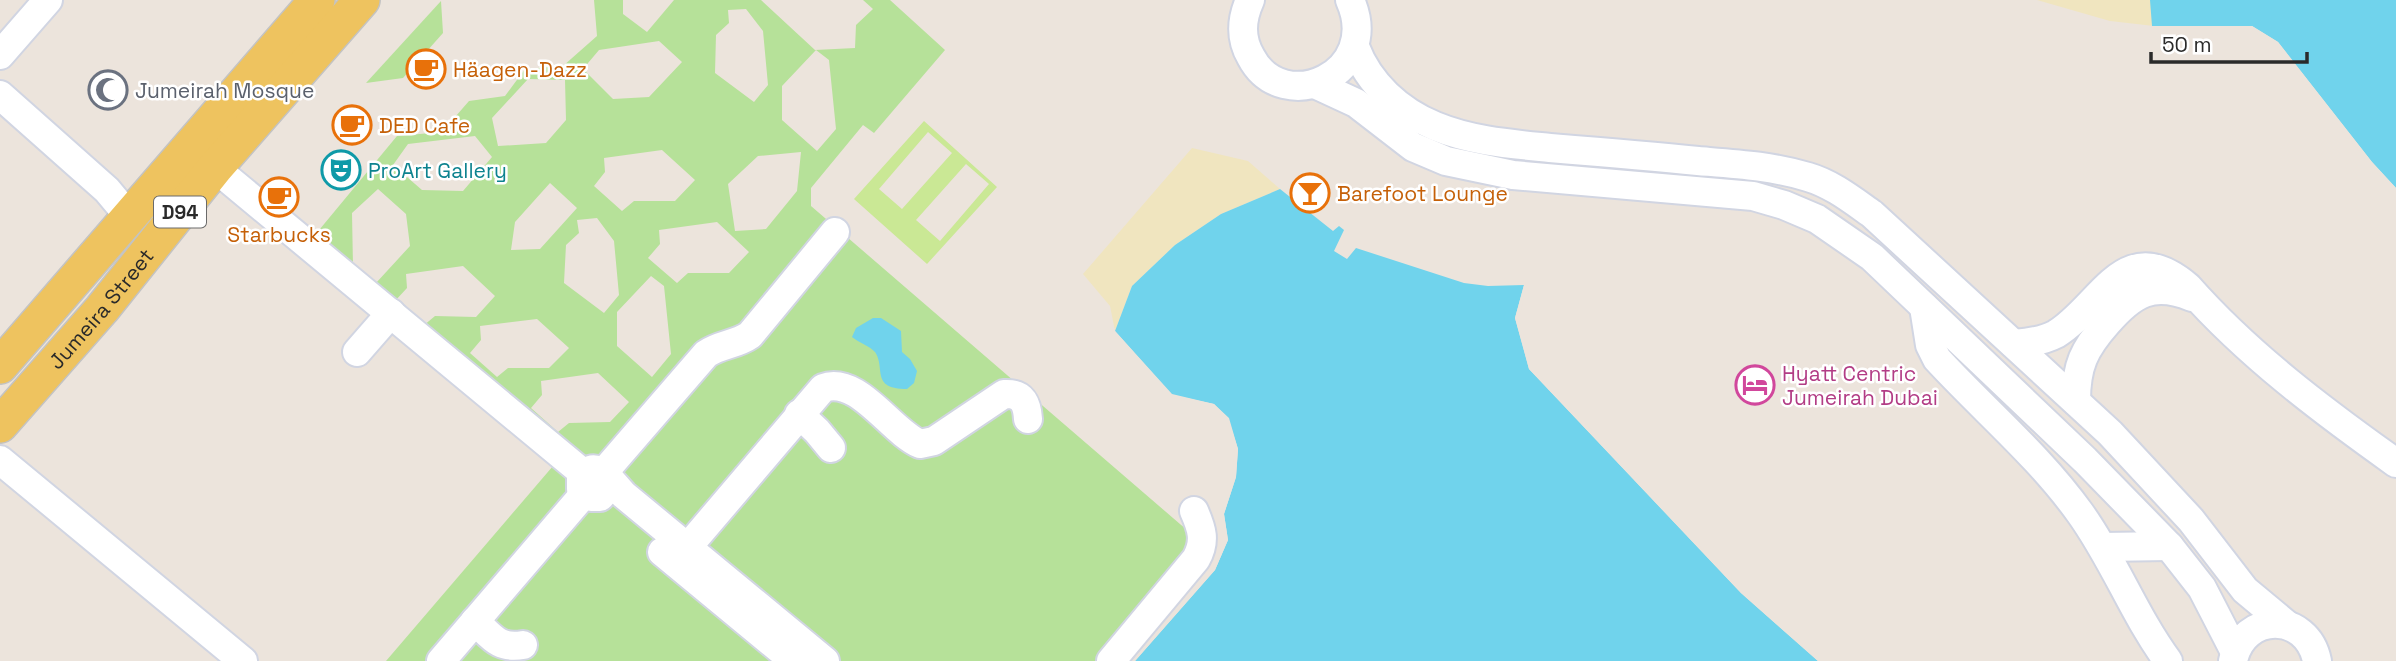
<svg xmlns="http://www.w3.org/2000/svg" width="2396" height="661" viewBox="0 0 2396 661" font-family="'Space Grotesk',sans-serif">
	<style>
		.green { fill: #b6e199; fill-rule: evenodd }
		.sand { fill: #f0e5bf }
		.pitch { fill: #cae895; fill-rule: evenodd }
		.water { fill: #70d3ec }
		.pier { fill: #ece4dc }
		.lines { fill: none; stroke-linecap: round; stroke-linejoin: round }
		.minor-casing { stroke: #d1d5e2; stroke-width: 32 }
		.major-casing { stroke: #c3c3c3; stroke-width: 38 }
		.minor { stroke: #fff; stroke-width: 28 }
		.major { stroke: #eec35f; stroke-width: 35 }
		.labels { text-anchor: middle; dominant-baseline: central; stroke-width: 5; stroke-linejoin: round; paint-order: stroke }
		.shield { fill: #fff; stroke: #6a6a6a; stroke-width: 2 }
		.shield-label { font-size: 19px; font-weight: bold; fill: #2a2a2a }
		.food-label { font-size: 21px; fill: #c56008; stroke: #fff; text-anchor: start }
		.worship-label { font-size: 21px; fill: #5b616d; stroke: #fff; text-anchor: start }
		.culture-label { font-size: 21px; fill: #0d838f; stroke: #fff; text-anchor: start }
		.street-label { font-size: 21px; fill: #2a2a2a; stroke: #fff }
		.hotel-label { font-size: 21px; fill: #b23c85; stroke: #fff; text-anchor: start }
	</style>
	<rect width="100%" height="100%" fill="#ece4dc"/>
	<g class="green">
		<path d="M594 0H623V14L647 32 674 0H761L815 50 855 48 856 25 873 9 863 0H890L945 50 874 133 863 125 811 188V206L1202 543 1112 661H386L553 466 563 475 580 458 310 241 397 136 442 132 469 101 505 96 525 69 563 66 597 36ZM746 9 763 31 768 85 754 102 715 73 716 35 729 23 728 10ZM659 41 682 62 649 97 613 99 583 69 599 50ZM816 50 829 60 836 129 817 151 782 120V86ZM528 79 565 80 566 120 546 143 498 146 492 118ZM475 136 492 157 463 191 422 190 393 165 408 144ZM662 150 695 180 675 201H634L622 211 594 186 605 172 604 158ZM801 152 797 191 766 229 735 231 728 184 758 156ZM550 183 577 208 540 249 511 250 515 222ZM378 189 406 214 410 246 376 283 353 266 352 213ZM597 218 614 241 619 295 604 313 564 283 566 245 579 233 577 220ZM717 222 749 252 729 273H688L677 283 648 258 660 244 659 230ZM463 266 495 296 476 317 435 316 423 326 395 301 407 288 406 274ZM651 276 664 286 671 354 652 377 617 346V312ZM537 319 569 348 549 368H508L497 377 470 353 481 340 480 326ZM598 373 629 402 610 422 569 423 558 432 531 408 542 395 541 381Z"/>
		<path d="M441 1 443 33 403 78 366 83Z"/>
	</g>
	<g class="sand">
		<path d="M2037 0H2151L2154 26 2110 21Z"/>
		<path d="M1192 148 1248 161 1280 189 1221 214 1175 245 1132 286 1115 331 1110 306 1083 274Z"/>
	</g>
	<path class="pitch" d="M924 121 997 187 927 264 854 199ZM928 132 952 153 902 209 879 189ZM966 164 989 184 940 241 916 220Z"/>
	<g class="water">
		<path d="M2150 0H2396V188L2372 162 2278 42 2252 26H2152Z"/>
		<path d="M1280 189 1333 231 1339 226 1344 230 1334 251 1347 259 1356 248 1464 283 1488 286 1524 285 1515 318 1529 369 1741 593 1818 661H1135L1215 570 1228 540 1224 514 1236 477 1238 449 1228 418 1214 404 1172 395 1115 331 1132 286 1175 245 1221 214Z"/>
		<path d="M873 318H881L901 331 902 352 910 359 917 371 914 383 907 389C870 389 886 368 875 352 870 346 859 343 852 337L856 328Z"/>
	</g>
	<g class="pier">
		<path d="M2149 26H2252L2278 42 2372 162 2396 188V192L2369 164 2275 45 2251 30H2154Z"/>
		<path d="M1524 281 1527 285 1519 318 1532 367 1743 591 1822 661H1818L1741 593 1529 369 1515 318 1524 285 1488 283Z"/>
		<path d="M1113 324 1115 331 1172 394 1214 404 1229 418 1238 449 1236 477 1224 514 1228 540 1215 570 1135 661H1131L1212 568 1224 539 1220 514 1232 476 1235 449 1226 420 1212 408 1170 397 1112 333Z"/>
	</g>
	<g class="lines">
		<g class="minor-casing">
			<g id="minor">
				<path d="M1250 0C1241 20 1240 38 1251 57 1283 118 1383 74 1350 0"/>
				<path d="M1355 47C1369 84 1399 111 1435 126 1471 141 1511 144 1550 148 1599 152 1648 156 1698 161 1735 164 1772 166 1808 177 1832 184 1852 200 1872 214L2110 433 2191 520 2245 590 2287 625"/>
				<path d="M0 55 48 0"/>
				<path d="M1315 84 1356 103 1413 147 1446 161 1513 175 1753 196 1784 205 1817 219 1872 257 2085 460 2169 546 2202 588 2235 652"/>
				<path d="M0 95 107 190 122 208 126 219"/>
				<path d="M215 168 583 473"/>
				<path d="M1924 307 1930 345 1937 359C1985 411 2039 456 2080 513 2114 560 2134 615 2168 661"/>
				<path d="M2014 344C2028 343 2043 341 2056 334 2102 306 2124 232 2188 287 2248 355 2323 411 2396 463"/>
				<path d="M357 352 391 313"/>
				<path d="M2076 401C2076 366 2084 349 2107 323 2133 293 2153 281 2192 297"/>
				<path d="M799 414 817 431 831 448"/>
				<path d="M0 460 243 661"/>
				<path d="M604 472 706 354C720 344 736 345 750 335L835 232"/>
				<path d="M607 477 608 488 600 497H591L581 489V478C596 455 613 484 624 495L825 661"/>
				<path d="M2103 547 2169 546"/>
				<path d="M662 552 794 661"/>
				<path d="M675 562 823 388C858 375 890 431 920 444L934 441 1004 394C1022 393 1027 403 1028 419"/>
				<path d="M475 621C492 637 498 649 523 645"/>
				<path d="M441 661 584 494"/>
				<path d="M1111 661 1196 559C1206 541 1202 529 1194 511"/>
				<path d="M2233 661C2243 612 2307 611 2317 661"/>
			</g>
		</g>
		<g class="major-casing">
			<g id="major">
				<path d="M0 366 317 0"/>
				<path id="s1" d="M0 425 102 309 215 168 362 0"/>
			</g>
		</g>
		<use href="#minor" class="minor"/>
		<use href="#major" class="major"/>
	</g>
	<defs>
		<g id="cafe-ring" transform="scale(2.0125)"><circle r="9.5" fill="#fff" stroke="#e8710a" stroke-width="1.5"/><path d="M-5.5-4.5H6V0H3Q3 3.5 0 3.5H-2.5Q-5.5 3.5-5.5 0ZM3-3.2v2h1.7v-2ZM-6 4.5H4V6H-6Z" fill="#e8710a"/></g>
		<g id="mosque-ring" transform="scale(2.0125)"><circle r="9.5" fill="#fff" stroke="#6b7280" stroke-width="1.5"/><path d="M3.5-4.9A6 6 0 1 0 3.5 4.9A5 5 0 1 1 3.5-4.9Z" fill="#6b7280"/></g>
		<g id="theatre-ring" transform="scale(2.0125)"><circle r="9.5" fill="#fff" stroke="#0f9aa8" stroke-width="1.5"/><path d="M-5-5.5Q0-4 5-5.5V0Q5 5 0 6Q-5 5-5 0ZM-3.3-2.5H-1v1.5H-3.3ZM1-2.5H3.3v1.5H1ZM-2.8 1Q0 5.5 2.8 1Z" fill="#0f9aa8"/></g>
		<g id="bar-ring" transform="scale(2.0125)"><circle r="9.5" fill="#fff" stroke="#e8710a" stroke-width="1.5"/><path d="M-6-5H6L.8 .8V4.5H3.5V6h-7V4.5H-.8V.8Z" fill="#e8710a"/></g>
		<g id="hotel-ring" transform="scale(2.0125)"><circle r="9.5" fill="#fff" stroke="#d1479c" stroke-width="1.5"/><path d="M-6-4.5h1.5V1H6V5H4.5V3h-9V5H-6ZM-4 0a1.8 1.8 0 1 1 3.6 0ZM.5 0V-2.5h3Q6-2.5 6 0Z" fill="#d1479c"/></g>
	</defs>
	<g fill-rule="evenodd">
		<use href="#cafe-ring" x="426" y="69"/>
		<use href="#mosque-ring" x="108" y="90"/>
		<use href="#cafe-ring" x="352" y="125"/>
		<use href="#theatre-ring" x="341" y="170"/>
		<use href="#bar-ring" x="1310" y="193"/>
		<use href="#cafe-ring" x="279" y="197"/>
		<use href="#hotel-ring" x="1755" y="385"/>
	</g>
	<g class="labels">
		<rect class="shield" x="154" y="196.5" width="52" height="31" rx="5"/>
		<g class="shield-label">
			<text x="180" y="212">D94</text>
		</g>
		<g class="food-label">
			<text x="453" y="69">Häagen-Dazz</text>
			<text x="379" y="125">DED Cafe</text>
			<text x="1337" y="193">Barefoot Lounge</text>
			<text x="279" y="234" text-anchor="middle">Starbucks</text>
		</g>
		<g class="worship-label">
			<text x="135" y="90">Jumeirah Mosque</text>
		</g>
		<g class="culture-label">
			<text x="368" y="170">ProArt Gallery</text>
		</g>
		<g class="street-label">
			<text stroke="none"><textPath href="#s1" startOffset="154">Jumeira Street</textPath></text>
		</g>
		<g class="hotel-label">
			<text x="1782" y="373">Hyatt Centric<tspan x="1782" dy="24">Jumeirah Dubai</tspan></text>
		</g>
	</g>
	<path d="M2151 52v10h156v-10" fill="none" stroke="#2a2a2a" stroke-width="3.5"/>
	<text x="2162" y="52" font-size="21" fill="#2a2a2a" stroke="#ffffff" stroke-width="5" paint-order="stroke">50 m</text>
</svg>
